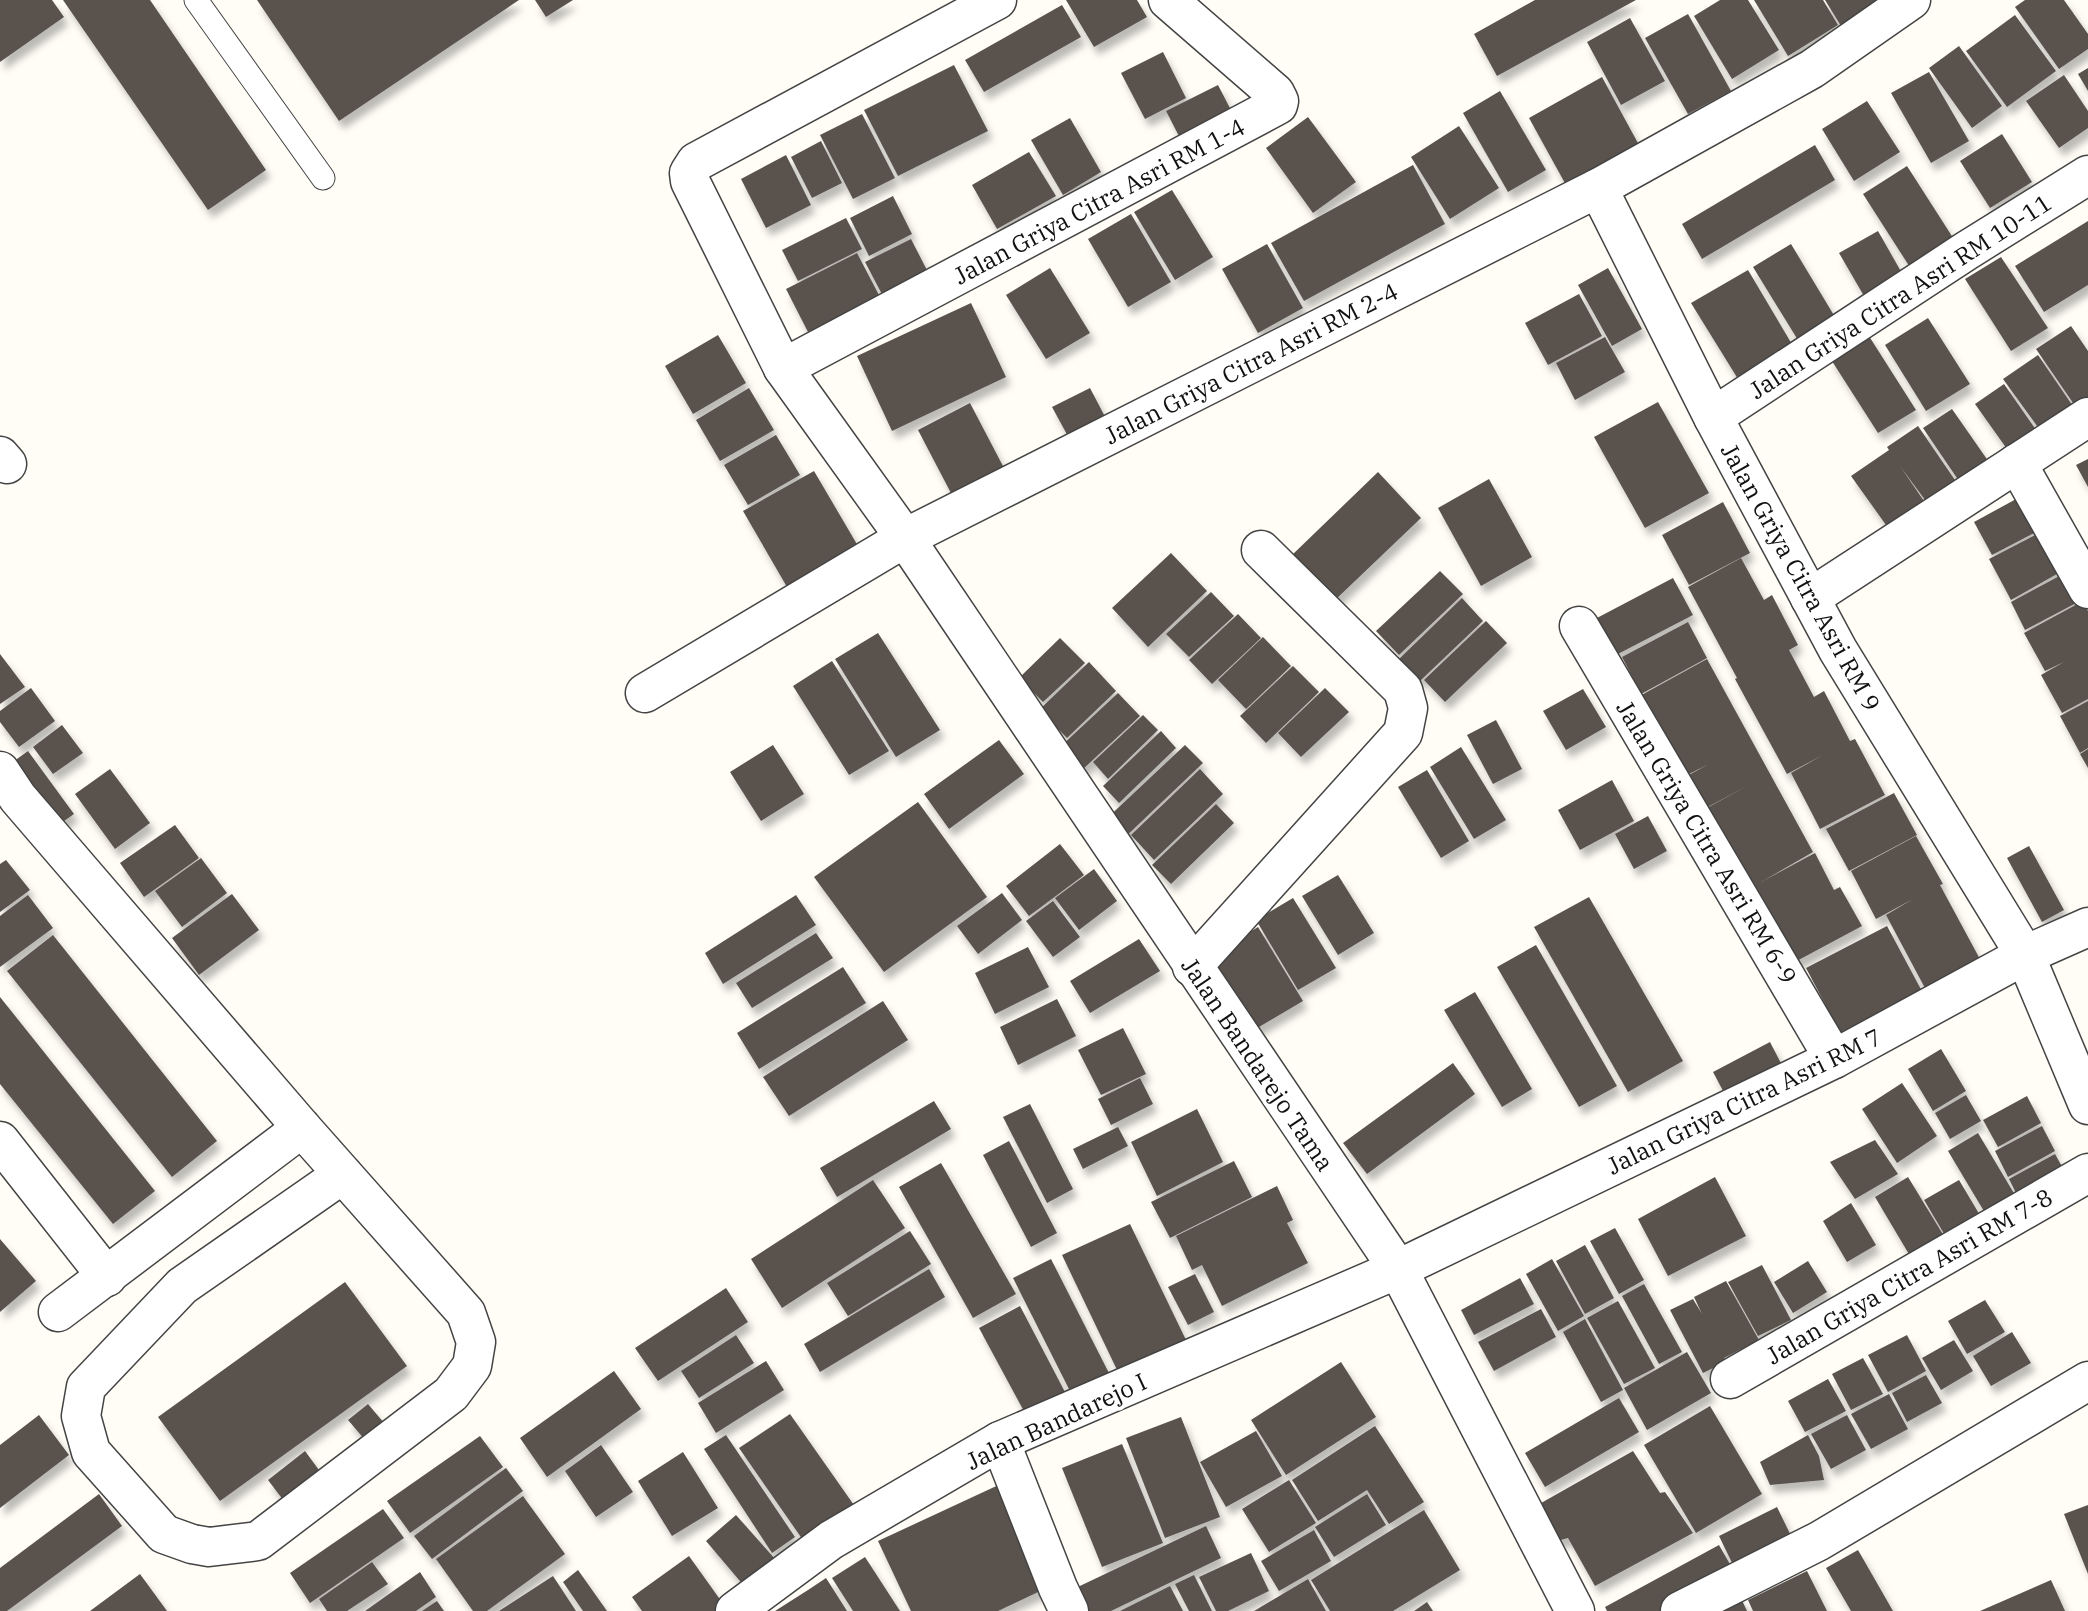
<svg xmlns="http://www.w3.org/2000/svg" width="2088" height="1611" viewBox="0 0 2088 1611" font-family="'IBM Plex Serif',serif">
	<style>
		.building { fill: #5a524d; filter: url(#shadow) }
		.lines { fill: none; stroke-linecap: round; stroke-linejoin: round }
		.lane-casing { stroke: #444; stroke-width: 25 }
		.street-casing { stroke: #444; stroke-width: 41 }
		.lane { stroke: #fff; stroke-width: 23 }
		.street { stroke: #fff; stroke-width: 38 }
		.labels { text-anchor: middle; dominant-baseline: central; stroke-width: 7; stroke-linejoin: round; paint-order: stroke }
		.street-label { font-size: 24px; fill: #111; stroke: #fff }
	</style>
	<defs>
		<filter id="shadow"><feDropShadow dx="4.5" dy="8" stdDeviation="3.5" flood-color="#0004"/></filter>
	</defs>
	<rect width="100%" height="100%" fill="#fffdf5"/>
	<g class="building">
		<path d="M0 0H52L64 17 0 62Z"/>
		<path d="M63 0H150L266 170 208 210Z"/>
		<path d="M257 0H519L339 121Z"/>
		<path d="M535 0H573L546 17Z"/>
		<path d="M1066 0H1137L1147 17 1094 47Z"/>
		<path d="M1535 0H1636L1497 76 1474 34Z"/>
		<path d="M1720 0H1748L1779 50 1732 79 1694 16Z"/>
		<path d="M1754 0H1823L1838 25 1788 56Z"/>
		<path d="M1825 0H1883L1841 26Z"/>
		<path d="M2025 0H2064L2088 34V49L2059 69 2015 7Z"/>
		<path d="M1062 5 1081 37 984 92 965 60Z"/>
		<path d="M1688 14 1731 91 1688 114 1645 38Z"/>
		<path d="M2015 15 2056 71 2007 107 1966 51Z"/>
		<path d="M1630 18 1665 81 1621 105 1587 42Z"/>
		<path d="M1959 46 2002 106 1972 128 1929 68Z"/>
		<path d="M1163 52 1186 98 1145 119 1121 73Z"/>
		<path d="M954 65 988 131 898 176 864 110Z"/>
		<path d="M2088 68V91L2078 74Z"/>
		<path d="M1929 72 1969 141 1931 163 1891 93Z"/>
		<path d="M2064 75 2088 111V128L2059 148 2026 101Z"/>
		<path d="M1602 77 1639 145 1566 185 1529 118Z"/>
		<path d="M1218 85 1233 114 1181 140 1166 111Z"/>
		<path d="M1500 91 1546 170 1508 192 1463 113Z"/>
		<path d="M1867 101 1900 152 1854 181 1822 129Z"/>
		<path d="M862 114 895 178 853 199 820 135Z"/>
		<path d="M1308 117 1356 182 1313 213 1266 148Z"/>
		<path d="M1070 118 1101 172 1063 195 1031 140Z"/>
		<path d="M1459 126 1499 188 1450 219 1411 157Z"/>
		<path d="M2002 134 2032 182 1990 208 1960 161Z"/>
		<path d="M821 141 842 183 812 198 791 157Z"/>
		<path d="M1815 145 1835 180 1702 259 1682 224Z"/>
		<path d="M1029 152 1056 196 997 229 972 185Z"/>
		<path d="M786 155 811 205 766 228 741 179Z"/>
		<path d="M1413 165 1445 224 1304 301 1271 243Z"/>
		<path d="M1907 166 1957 244 1913 272 1863 194Z"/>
		<path d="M1172 190 1213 257 1175 280 1134 212Z"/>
		<path d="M893 196 912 234 869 256 850 218Z"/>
		<path d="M1131 214 1171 282 1128 307 1088 239Z"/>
		<path d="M846 218 862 249 798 281 782 250Z"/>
		<path d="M2088 221V285L2044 312 2015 266Z"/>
		<path d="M1878 231 1903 275 1864 296 1839 253Z"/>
		<path d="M911 239 931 278 885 300 865 262Z"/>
		<path d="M1267 244 1303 308 1258 333 1222 269Z"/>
		<path d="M1791 244 1838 322 1801 345 1753 267Z"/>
		<path d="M857 253 880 297 808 332 786 289Z"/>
		<path d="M2001 257 2048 328 2011 351 1965 279Z"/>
		<path d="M1050 268 1090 333 1046 359 1006 295Z"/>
		<path d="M1608 268 1642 329 1612 346 1578 285Z"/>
		<path d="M1748 270 1793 346 1738 379 1691 303Z"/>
		<path d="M1579 294 1602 336 1548 365 1525 323Z"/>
		<path d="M971 303 1006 377 892 431 857 356Z"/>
		<path d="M1928 318 1970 384 1926 411 1885 345Z"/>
		<path d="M2071 326 2088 351V412L2082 416 2036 349Z"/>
		<path d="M1867 333 1916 410 1878 433 1830 358Z"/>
		<path d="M718 335 746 383 693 414 665 366Z"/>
		<path d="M1605 337 1625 372 1575 400 1556 363Z"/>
		<path d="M2038 355 2079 415 2045 437 2003 379Z"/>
		<path d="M2004 384 2041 437 2012 456 1975 404Z"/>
		<path d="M749 388 774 430 720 461 696 420Z"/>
		<path d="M1090 388 1113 432 1076 451 1052 407Z"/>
		<path d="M1658 402 1709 493 1645 528 1594 437Z"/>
		<path d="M970 403 1004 468 952 495 918 430Z"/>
		<path d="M1952 409 1991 465 1961 484 1923 428Z"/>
		<path d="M1918 426 1957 483 1928 504 1900 466 1928 507 1891 532 1851 476 1889 450 1887 447Z"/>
		<path d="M776 435 800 475 748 505 724 465Z"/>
		<path d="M2088 459V487L2076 465Z"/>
		<path d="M814 471 858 546 787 587 743 511Z"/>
		<path d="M1378 472 1421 518 1333 602 1290 557Z"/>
		<path d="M1489 479 1532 557 1481 586 1438 508Z"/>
		<path d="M2018 498 2036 532 1992 555 1974 522Z"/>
		<path d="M1723 502 1750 553 1689 585 1662 535Z"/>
		<path d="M2043 531 2064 570 2011 600 1989 559Z"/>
		<path d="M1171 553 1207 591 1148 647 1112 608Z"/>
		<path d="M1741 558 1764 600 1772 595 1798 645 1789 650 1814 697 1824 691 1850 741 1855 739 1885 795 1820 829 1791 773 1823 755 1787 774 1735 679 1737 678 1688 587Z"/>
		<path d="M1440 571 1463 594 1399 655 1376 631Z"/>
		<path d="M2065 573 2080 601 2025 630 2011 602Z"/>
		<path d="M1673 578 1693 615 1616 655 1595 619Z"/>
		<path d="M1211 592 1234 616 1189 657 1166 634Z"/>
		<path d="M1462 598 1483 621 1420 681 1399 659Z"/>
		<path d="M2083 601 2088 611V699L2062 713 2041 675 2064 662 2045 671 2024 633Z"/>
		<path d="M1238 614 1261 638 1212 684 1189 660Z"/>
		<path d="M1486 621 1507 643 1445 702 1424 680Z"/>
		<path d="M1688 622 1707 658 1641 694 1622 657Z"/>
		<path d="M878 633 940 730 896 757 835 659Z"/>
		<path d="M1263 637 1291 666 1246 709 1218 680Z"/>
		<path d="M1060 638 1085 663 1043 702 1019 678Z"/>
		<path d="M0 654 25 687 0 704Z"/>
		<path d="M1707 659 1813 852 1761 882 1815 853 1834 890 1840 887 1862 926 1793 963 1705 809 1749 785 1704 809 1687 776 1709 764 1683 777 1638 697Z"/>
		<path d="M832 661 889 751 849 775 793 686Z"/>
		<path d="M1089 662 1116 691 1067 738 1039 710Z"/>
		<path d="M1293 666 1319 692 1266 743 1240 716Z"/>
		<path d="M31 688 55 721 19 747 0 722V711Z"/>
		<path d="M1325 688 1349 712 1301 757 1278 733Z"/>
		<path d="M1583 689 1606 727 1566 750 1543 711Z"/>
		<path d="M1118 693 1140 716 1081 771 1059 748Z"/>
		<path d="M2088 701V748L2080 753 2060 716Z"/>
		<path d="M1143 715 1158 730 1108 779 1093 762Z"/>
		<path d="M1496 720 1522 769 1493 784 1467 735Z"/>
		<path d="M62 725 83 753 53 774 33 747Z"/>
		<path d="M1161 731 1176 748 1119 803 1103 786Z"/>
		<path d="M999 740 1024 774 949 829 924 794Z"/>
		<path d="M773 745 804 794 761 821 730 772Z"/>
		<path d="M1185 745 1203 763 1120 842 1102 823Z"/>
		<path d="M1461 747 1506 820 1474 839 1430 767Z"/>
		<path d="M2088 749V768L2080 754Z"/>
		<path d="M28 751 74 814 57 826 10 764Z"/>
		<path d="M110 769 150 823 115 849 75 794Z"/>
		<path d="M1200 769 1223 794 1154 860 1131 835Z"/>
		<path d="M1427 770 1469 841 1441 858 1398 787Z"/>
		<path d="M1612 780 1634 821 1580 850 1558 810Z"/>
		<path d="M1894 793 1917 835 1849 871 1826 829Z"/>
		<path d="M918 802 987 897 884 972 814 877Z"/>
		<path d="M1216 804 1234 823 1171 884 1152 865Z"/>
		<path d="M1648 816 1667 851 1634 869 1615 834Z"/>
		<path d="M175 825 199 858 144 897 120 863Z"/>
		<path d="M1916 836 1943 884 1940 885 1981 961 1926 990 1886 915 1913 899 1876 919 1851 871Z"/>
		<path d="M1060 844 1084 875 1029 916 1006 886Z"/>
		<path d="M2029 846 2064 910 2042 922 2007 858Z"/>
		<path d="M201 858 227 893 182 927 155 891Z"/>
		<path d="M6 860 30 890 0 912V864Z"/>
		<path d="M1094 869 1117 901 1079 930 1055 898Z"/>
		<path d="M1338 875 1374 933 1338 955 1302 896Z"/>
		<path d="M1002 893 1022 920 978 954 957 926Z"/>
		<path d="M232 894 259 930 199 975 172 938Z"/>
		<path d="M28 895 53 928 0 967V916Z"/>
		<path d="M796 895 816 925 723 984 705 953Z"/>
		<path d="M1589 897 1683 1061 1628 1092 1534 927Z"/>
		<path d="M1293 898 1336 968 1298 990 1256 920Z"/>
		<path d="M1053 901 1080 937 1053 957 1026 921Z"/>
		<path d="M1887 926 1924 995 1843 1038 1806 968Z"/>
		<path d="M1258 927 1303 1001 1254 1030 1209 957Z"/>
		<path d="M816 933 833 958 752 1008 736 983Z"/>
		<path d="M53 935 217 1141 172 1177 7 971Z"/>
		<path d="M1139 939 1160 971 1090 1013 1070 981Z"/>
		<path d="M1536 945 1617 1086 1579 1107 1497 967Z"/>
		<path d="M1028 947 1049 987 995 1014 975 973Z"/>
		<path d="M843 967 866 1003 759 1069 737 1033Z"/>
		<path d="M1475 992 1532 1089 1502 1107 1444 1010Z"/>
		<path d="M0 997 155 1191 113 1224 0 1084Z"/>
		<path d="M1057 999 1076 1036 1018 1065 1000 1027Z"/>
		<path d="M883 1001 908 1040 789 1116 763 1077Z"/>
		<path d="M1123 1028 1146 1074 1101 1095 1078 1050Z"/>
		<path d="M1770 1042 1785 1071 1729 1102 1713 1072Z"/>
		<path d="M1941 1049 1966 1091 1933 1111 1908 1069Z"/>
		<path d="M1453 1063 1475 1094 1367 1174 1343 1143Z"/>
		<path d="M1140 1078 1153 1104 1111 1125 1098 1099Z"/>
		<path d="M1902 1083 1937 1136 1897 1163 1862 1109Z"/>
		<path d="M1966 1095 1981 1121 1950 1139 1935 1113Z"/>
		<path d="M2027 1096 2041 1123 1998 1147 1983 1120Z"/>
		<path d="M934 1101 951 1129 837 1197 820 1168Z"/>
		<path d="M1030 1104 1073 1189 1047 1203 1003 1117Z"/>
		<path d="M1197 1109 1223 1162 1157 1196 1131 1142Z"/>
		<path d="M2042 1126 2055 1151 2008 1177 1995 1151Z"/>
		<path d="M1118 1127 1128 1146 1083 1169 1073 1149Z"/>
		<path d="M1978 1133 2021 1205 1991 1223 1948 1151Z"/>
		<path d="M1875 1140 1898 1174 1855 1199 1830 1162Z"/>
		<path d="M1009 1141 1057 1233 1031 1247 983 1155Z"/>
		<path d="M2055 1154 2068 1177 2021 1203 2009 1179Z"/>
		<path d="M1234 1161 1252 1197 1170 1238 1151 1202Z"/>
		<path d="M941 1163 1016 1294 973 1318 899 1187Z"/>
		<path d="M1715 1177 1746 1236 1668 1276 1638 1219Z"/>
		<path d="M1908 1177 1947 1241 1913 1261 1875 1197Z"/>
		<path d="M873 1180 905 1228 782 1308 751 1259Z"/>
		<path d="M1959 1180 1984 1222 1949 1242 1924 1200Z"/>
		<path d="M1277 1186 1293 1220 1287 1223 1308 1263 1222 1306 1202 1265 1192 1270 1176 1236Z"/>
		<path d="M1851 1203 1876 1245 1847 1262 1823 1221Z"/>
		<path d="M1130 1224 1186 1340 1118 1372 1062 1255Z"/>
		<path d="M1615 1228 1644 1280 1619 1294 1590 1241Z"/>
		<path d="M910 1231 931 1264 848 1316 827 1283Z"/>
		<path d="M0 1239 36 1281 0 1312Z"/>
		<path d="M1585 1245 1614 1298 1585 1314 1556 1261Z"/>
		<path d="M1051 1259 1113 1381 1074 1399 1013 1278Z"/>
		<path d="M1552 1259 1584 1316 1558 1331 1526 1274Z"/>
		<path d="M1808 1261 1827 1292 1793 1313 1774 1282Z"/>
		<path d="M1762 1265 1791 1320 1758 1336 1728 1282Z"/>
		<path d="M929 1269 945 1297 820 1372 804 1344Z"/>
		<path d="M1195 1274 1214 1312 1188 1325 1168 1287Z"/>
		<path d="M1520 1278 1534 1304 1474 1335 1461 1310Z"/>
		<path d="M1726 1281 1759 1340 1724 1358 1725 1362 1703 1373 1670 1310 1693 1299 1702 1314 1694 1297Z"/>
		<path d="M345 1282 407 1366 220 1501 158 1417Z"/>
		<path d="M1644 1284 1682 1352 1659 1364 1622 1296Z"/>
		<path d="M726 1288 748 1322 658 1381 635 1348Z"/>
		<path d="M1985 1300 2005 1332 1967 1354 1948 1321Z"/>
		<path d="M1618 1301 1655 1368 1624 1384 1587 1318Z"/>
		<path d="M1020 1306 1066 1394 1026 1415 979 1328Z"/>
		<path d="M1541 1309 1556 1337 1494 1371 1478 1342Z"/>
		<path d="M1585 1319 1623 1390 1601 1402 1563 1332Z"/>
		<path d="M2012 1332 2031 1363 1991 1386 1973 1356Z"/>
		<path d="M736 1335 754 1363 699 1398 681 1371Z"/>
		<path d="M1907 1335 1926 1371 1888 1392 1868 1355Z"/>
		<path d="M1954 1340 1973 1371 1941 1390 1922 1358Z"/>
		<path d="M1687 1352 1711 1393 1647 1430 1624 1388Z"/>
		<path d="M1863 1358 1883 1394 1851 1410 1832 1374Z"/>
		<path d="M766 1361 784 1390 716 1433 698 1403Z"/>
		<path d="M1341 1362 1376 1417 1286 1475 1251 1420Z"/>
		<path d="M614 1371 641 1409 547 1477 520 1438Z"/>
		<path d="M1926 1375 1942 1403 1907 1422 1892 1393Z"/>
		<path d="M1828 1379 1846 1411 1805 1432 1788 1401Z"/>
		<path d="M1889 1394 1908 1429 1871 1449 1851 1414Z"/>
		<path d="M1619 1398 1639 1432 1545 1487 1525 1453Z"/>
		<path d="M368 1404 390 1430 371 1447 348 1420Z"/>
		<path d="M1710 1406 1762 1494 1696 1533 1644 1445Z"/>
		<path d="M790 1414 856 1508 805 1543 739 1448Z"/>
		<path d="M39 1415 69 1455 0 1508V1445Z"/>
		<path d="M1847 1415 1866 1450 1831 1469 1811 1434Z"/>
		<path d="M1181 1417 1220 1517 1165 1538 1126 1438Z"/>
		<path d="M1375 1426 1424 1502 1389 1524 1367 1490 1318 1521 1292 1480Z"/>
		<path d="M1256 1431 1282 1476 1226 1507 1200 1462Z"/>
		<path d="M726 1435 795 1537 772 1553 704 1449Z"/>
		<path d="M1808 1435 1819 1456 1824 1480 1770 1485 1760 1462Z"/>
		<path d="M480 1436 503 1467 410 1533 387 1501Z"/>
		<path d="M1122 1444 1163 1543 1102 1567 1062 1468Z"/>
		<path d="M601 1445 633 1492 596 1517 565 1471Z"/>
		<path d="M305 1451 330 1485 293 1513 268 1480Z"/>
		<path d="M1633 1451 1660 1493 1665 1492 1693 1533 1595 1586 1568 1538 1546 1544 1527 1511Z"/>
		<path d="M683 1452 718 1508 672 1536 638 1481Z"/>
		<path d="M506 1468 523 1491 432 1559 414 1536Z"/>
		<path d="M1289 1480 1316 1523 1269 1552 1242 1509Z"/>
		<path d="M1005 1482 1053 1585 998 1611H911L878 1541Z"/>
		<path d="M99 1494 122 1526 7 1611H0V1568Z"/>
		<path d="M1367 1494 1386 1525 1334 1557 1315 1527Z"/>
		<path d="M523 1496 565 1554 487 1611H473L436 1559Z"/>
		<path d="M2088 1505V1574L2064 1514Z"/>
		<path d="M1777 1507 1794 1542 1736 1571 1719 1536Z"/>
		<path d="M383 1509 404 1538 310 1603 290 1573Z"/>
		<path d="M1424 1510 1460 1570 1393 1611H1330L1311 1580Z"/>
		<path d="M736 1515 776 1560 745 1587 706 1541Z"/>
		<path d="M1206 1526 1221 1558 1111 1611H1071L1063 1594Z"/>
		<path d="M1314 1530 1331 1561 1279 1591 1261 1561Z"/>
		<path d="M1719 1545 1735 1573 1667 1611H1607L1605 1607Z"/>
		<path d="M1858 1550 1893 1611H1851L1826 1568Z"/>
		<path d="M1251 1553 1269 1591 1228 1611H1216L1199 1577Z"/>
		<path d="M689 1556 724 1605 716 1611H642L632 1597Z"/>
		<path d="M865 1557 900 1611H853L832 1578Z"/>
		<path d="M372 1562 388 1584 347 1611H327L319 1599Z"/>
		<path d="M578 1570 607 1611H583L563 1582Z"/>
		<path d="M1807 1571 1827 1611H1753L1748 1600Z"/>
		<path d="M420 1572 436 1597 416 1611H365Z"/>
		<path d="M140 1574 167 1611H90Z"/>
		<path d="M1194 1575 1212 1611H1189L1175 1584Z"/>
		<path d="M553 1576 576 1611H499Z"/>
		<path d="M826 1578 847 1611H775L808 1590Z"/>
		<path d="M1308 1579 1326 1611H1254Z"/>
		<path d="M2051 1580 2065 1611H1980Z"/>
		<path d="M1170 1586 1183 1611H1120Z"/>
		<path d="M1740 1596 1747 1611H1711Z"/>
		<path d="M437 1601 444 1611H422Z"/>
		<path d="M1427 1602 1433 1611H1414Z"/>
	</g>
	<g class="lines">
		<g class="lane-casing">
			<path id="lane" d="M196 0 323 178"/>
		</g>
		<g class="street-casing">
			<g id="street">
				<path d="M997 0 696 162 689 173 690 181 783 368 905 538 1398 1269 1575 1611"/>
				<path d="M1598 188 1713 417 1838 650 2025 955 2088 1105"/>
				<path d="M783 368 1278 105 1279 101 1275 93 1168 0"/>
				<path d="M1713 417 1966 251 2088 175"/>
				<path d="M0 456 7 464"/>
				<path d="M2017 463 2088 589"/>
				<path d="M1810 598 2088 417"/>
				<path d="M1579 626 1834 1059"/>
				<path d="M645 693 905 538 1598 188 1812 69 1911 0"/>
				<path d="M0 771 18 798 302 1128 466 1313 476 1342 472 1366 451 1394 258 1541 209 1547 192 1544 164 1534 91 1452 81 1416 86 1387 182 1286 343 1174"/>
				<path d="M1192 967 1403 733 1408 708 1403 690 1261 550"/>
				<path d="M0 1141 107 1277"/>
				<path d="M58 1312 302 1128"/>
				<path d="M1730 1379 2088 1173"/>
				<path d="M1000 1441 1058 1588 1069 1611"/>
				<path d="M735 1611 831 1540 1000 1441 1398 1269 1834 1059 2025 955 2088 927"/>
				<path d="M1680 1611 1819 1541 2088 1381"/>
			</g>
		</g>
		<use href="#lane" class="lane"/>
		<use href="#street" class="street"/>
	</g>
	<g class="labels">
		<g class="street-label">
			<text transform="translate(1099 201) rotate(-28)">Jalan Griya Citra Asri RM 1-4</text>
			<text transform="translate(1900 296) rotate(-33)">Jalan Griya Citra Asri RM 10-11</text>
			<text transform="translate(1251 363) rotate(-27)">Jalan Griya Citra Asri RM 2-4</text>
			<text transform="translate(1801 577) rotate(61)">Jalan Griya Citra Asri RM 9</text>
			<text transform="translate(1707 842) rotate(59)">Jalan Griya Citra Asri RM 6-9</text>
			<text transform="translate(1258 1064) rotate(56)">Jalan Bandarejo Tama</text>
			<text transform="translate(1744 1101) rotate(-26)">Jalan Griya Citra Asri RM 7</text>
			<text transform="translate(1909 1276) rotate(-30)">Jalan Griya Citra Asri RM 7-8</text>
			<text transform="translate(1056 1421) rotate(-25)">Jalan Bandarejo I</text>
		</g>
	</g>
</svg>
